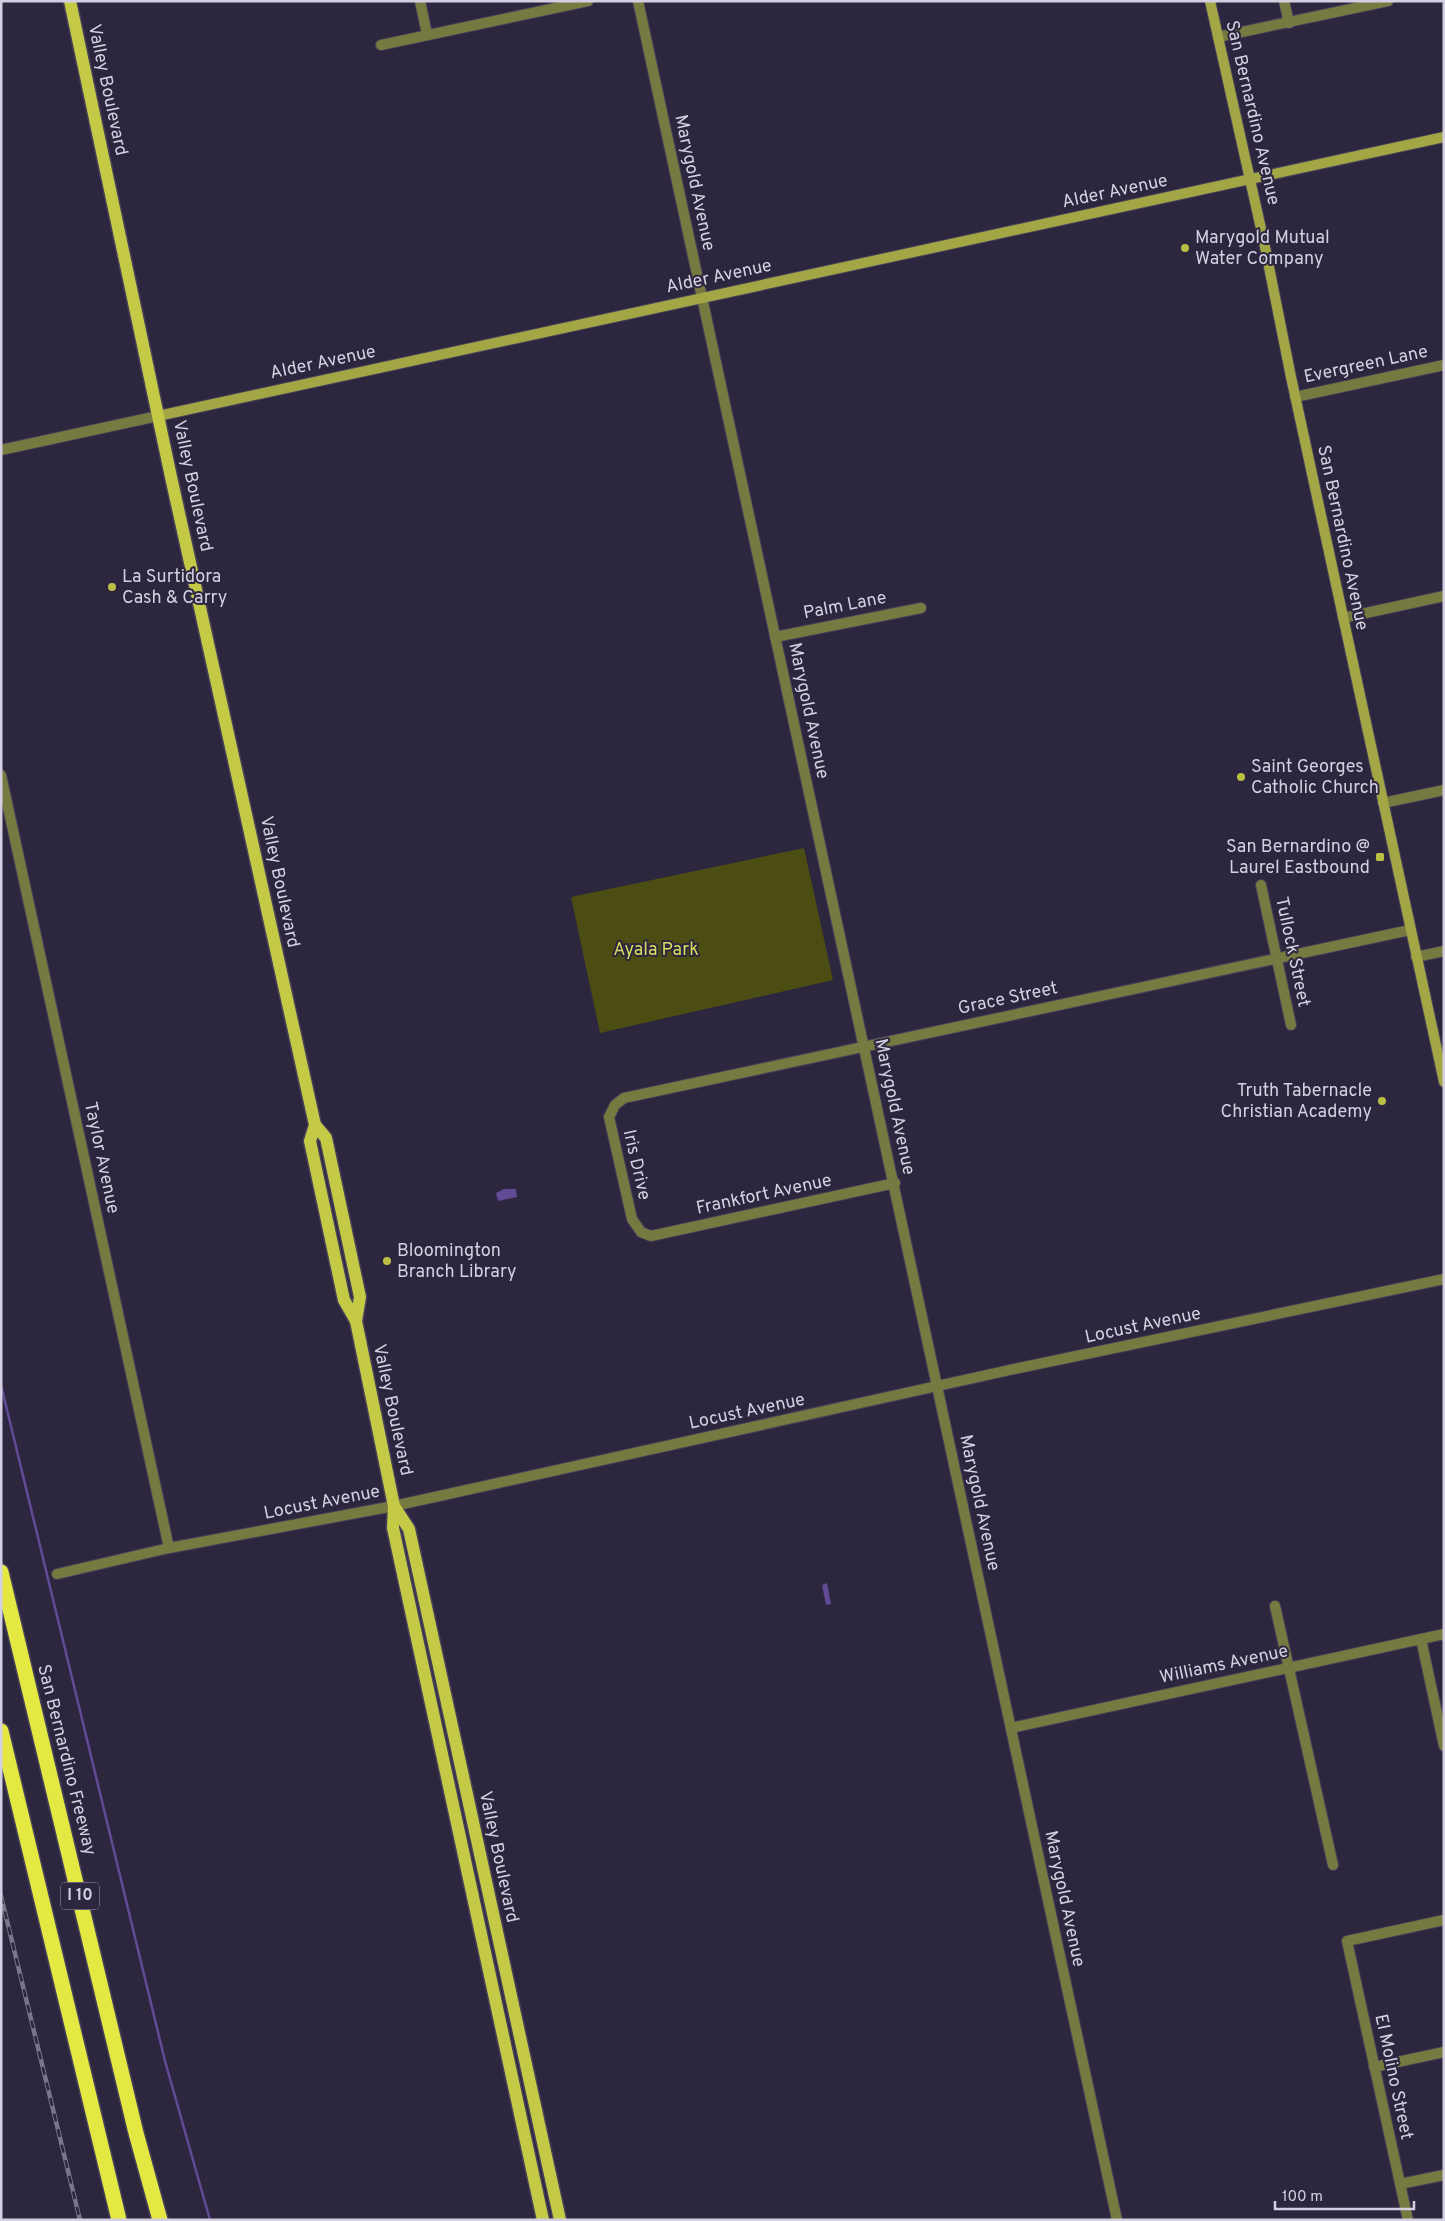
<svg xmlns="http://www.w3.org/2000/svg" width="1445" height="2221" viewBox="0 0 1445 2221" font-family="Overpass,sans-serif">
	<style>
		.green { fill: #4b4d13 }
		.water { fill: #614b95 }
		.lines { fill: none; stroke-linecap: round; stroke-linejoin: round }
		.stream { stroke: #614b95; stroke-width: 2.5 }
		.minor-casing { stroke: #474159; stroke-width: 12 }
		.tertiary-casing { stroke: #474159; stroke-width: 12 }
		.secondary-casing { stroke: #474159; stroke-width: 12 }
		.primary-casing { stroke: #474159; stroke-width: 15 }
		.motorway-casing { stroke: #474159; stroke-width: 18 }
		.minor { stroke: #777a40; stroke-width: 10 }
		.tertiary { stroke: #777a40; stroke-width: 10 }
		.secondary { stroke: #a2a645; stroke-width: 10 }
		.primary { stroke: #c4c946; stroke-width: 12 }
		.motorway { stroke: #e3e843; stroke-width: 15 }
		.rail-casing { stroke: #7a758a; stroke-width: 4.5 }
		.rail { stroke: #2c263f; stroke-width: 2.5; stroke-dasharray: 8; stroke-linecap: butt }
		.poi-dot { fill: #bbc044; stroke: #2c263f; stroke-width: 2 }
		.labels { text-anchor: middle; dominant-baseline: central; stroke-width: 4; stroke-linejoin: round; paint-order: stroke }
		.shield { fill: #2c263f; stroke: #a29db0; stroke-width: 1 }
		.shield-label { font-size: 16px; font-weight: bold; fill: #d4d0e1 }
		.street-label { font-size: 18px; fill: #d4d0e1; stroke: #2c263f }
		.poi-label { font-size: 18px; fill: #d4d0e1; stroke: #2c263f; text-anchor: start }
		.park-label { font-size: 18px; fill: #d9de62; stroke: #2c263f }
	</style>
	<rect width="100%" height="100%" fill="#2c263f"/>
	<path class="green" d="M804 848 833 980 600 1033 571 897Z"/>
	<g class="water">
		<path d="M504 1189H516L517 1197 498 1201 496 1193Z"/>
		<path d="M827 1583 831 1604 826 1605 822 1585Z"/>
	</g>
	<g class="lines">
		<path class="stream" d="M1 1385 165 2061 210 2220"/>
		<g class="minor-casing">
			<g id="minor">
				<path d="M420 1 427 34"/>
				<path d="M1284 1 1289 23"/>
				<path d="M1218 37 1388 1"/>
				<path d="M381 45 588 1"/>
				<path d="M1295 397 1444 365"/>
				<path d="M1 450 158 416"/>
				<path d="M1343 618 1444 596"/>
				<path d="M775 637 921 608"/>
				<path d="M1 775 169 1548"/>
				<path d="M1383 803 1444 790"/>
				<path d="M1261 885 1291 1025"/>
				<path d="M1416 957 1444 951"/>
				<path d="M895 1183 651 1236 641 1232 632 1219 609 1117 615 1105 624 1098 1410 930"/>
				<path d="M57 1574 169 1548 394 1506"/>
				<path d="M1275 1606 1333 1865"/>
				<path d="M1421 1639 1444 1746"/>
				<path d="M1011 1728 1444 1634"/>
				<path d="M1374 2067 1444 2052"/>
				<path d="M1400 2184 1444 2175"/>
				<path d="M1408 2220 1347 1941 1444 1920"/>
			</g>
		</g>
		<g class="tertiary-casing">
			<g id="tertiary">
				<path d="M638 1 1117 2220"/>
				<path d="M394 1506 1019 1368 1444 1279"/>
			</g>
		</g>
		<g class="secondary-casing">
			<g id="secondary">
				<path d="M1210 1 1264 242 1291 377 1444 1082"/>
				<path d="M158 416 1444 137"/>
			</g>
		</g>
		<g class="primary-casing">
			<g id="primary">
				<path d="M70 1 171 477 315 1125 310 1141 344 1300 356 1321 394 1506 393 1528 543 2220"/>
				<path d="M315 1125 326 1138 360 1297 356 1321"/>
				<path d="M394 1506 409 1529 560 2220"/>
			</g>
		</g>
		<g class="motorway-casing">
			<g id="motorway">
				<path d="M1 1572 136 2133 160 2220"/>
				<path d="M1 1731 119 2220"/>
			</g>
		</g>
		<use href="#minor" class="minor"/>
		<use href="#tertiary" class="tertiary"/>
		<use href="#secondary" class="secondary"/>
		<use href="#primary" class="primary"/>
		<use href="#motorway" class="motorway"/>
		<g class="rail-casing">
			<path id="rail" d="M1 1896 80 2220"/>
		</g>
		<use href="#rail" class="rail"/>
	</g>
	<g class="poi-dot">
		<circle cx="1185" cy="248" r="5"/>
		<circle cx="112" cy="587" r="5"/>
		<circle cx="1241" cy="777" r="5"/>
		<rect x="1375" y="852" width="10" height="10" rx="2.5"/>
		<circle cx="1382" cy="1101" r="5"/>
		<circle cx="387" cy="1261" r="5"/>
	</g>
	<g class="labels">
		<rect class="shield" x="61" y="1882.5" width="38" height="27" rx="4"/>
		<g class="shield-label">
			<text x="80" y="1896">I 10</text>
		</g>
		<g class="street-label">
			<text transform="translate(107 90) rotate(78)">Valley Boulevard</text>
			<text transform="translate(1252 113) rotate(77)">San Bernardino Avenue</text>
			<text transform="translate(694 183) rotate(78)">Marygold Avenue</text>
			<text transform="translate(1115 192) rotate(-12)">Alder Avenue</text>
			<text transform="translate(719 277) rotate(-12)">Alder Avenue</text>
			<text transform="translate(323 363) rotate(-12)">Alder Avenue</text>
			<text transform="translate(1366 365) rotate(-12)">Evergreen Lane</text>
			<text transform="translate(192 486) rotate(78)">Valley Boulevard</text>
			<text transform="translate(1342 538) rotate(78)">San Bernardino Avenue</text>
			<text transform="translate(845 606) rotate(-11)">Palm Lane</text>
			<text transform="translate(808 711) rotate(78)">Marygold Avenue</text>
			<text transform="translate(279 882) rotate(78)">Valley Boulevard</text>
			<text transform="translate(1292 952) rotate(78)">Tullock Street</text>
			<text transform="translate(1008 999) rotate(-12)">Grace Street</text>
			<text transform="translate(894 1107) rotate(78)">Marygold Avenue</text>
			<text transform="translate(101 1158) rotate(78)">Taylor Avenue</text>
			<text transform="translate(636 1165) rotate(77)">Iris Drive</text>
			<text transform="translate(764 1195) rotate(-12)">Frankfort Avenue</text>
			<text transform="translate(1143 1326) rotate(-12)">Locust Avenue</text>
			<text transform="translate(392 1410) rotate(78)">Valley Boulevard</text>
			<text transform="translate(747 1412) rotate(-12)">Locust Avenue</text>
			<text transform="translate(322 1503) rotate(-11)">Locust Avenue</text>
			<text transform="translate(979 1503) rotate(78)">Marygold Avenue</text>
			<text transform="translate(1224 1665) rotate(-12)">Williams Avenue</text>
			<text transform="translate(66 1760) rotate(76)">San Bernardino Freeway</text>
			<text transform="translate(498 1857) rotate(78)">Valley Boulevard</text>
			<text transform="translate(1064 1899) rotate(78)">Marygold Avenue</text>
			<text transform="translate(1393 2077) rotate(78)">El Molino Street</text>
		</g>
		<g class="poi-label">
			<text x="1195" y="238">Marygold Mutual<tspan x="1195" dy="21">Water Company</tspan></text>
			<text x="122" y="577">La Surtidora<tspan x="122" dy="21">Cash &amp; Carry</tspan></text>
			<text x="1251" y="767">Saint Georges<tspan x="1251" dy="21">Catholic Church</tspan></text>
			<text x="1370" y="847" text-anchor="end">San Bernardino @<tspan x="1370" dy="21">Laurel Eastbound</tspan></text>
			<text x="1372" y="1091" text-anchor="end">Truth Tabernacle<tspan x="1372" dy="21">Christian Academy</tspan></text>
			<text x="397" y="1251">Bloomington<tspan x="397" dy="21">Branch Library</tspan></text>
		</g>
		<g class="park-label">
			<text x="656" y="950">Ayala Park</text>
		</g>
	</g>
	<rect width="1445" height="2221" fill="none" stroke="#d4d0e1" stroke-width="5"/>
	<path d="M1275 2201v8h139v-8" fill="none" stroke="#d4d0e1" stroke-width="2.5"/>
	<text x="1282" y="2201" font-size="15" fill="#d4d0e1" stroke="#2c263f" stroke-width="4" paint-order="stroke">100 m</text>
</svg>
